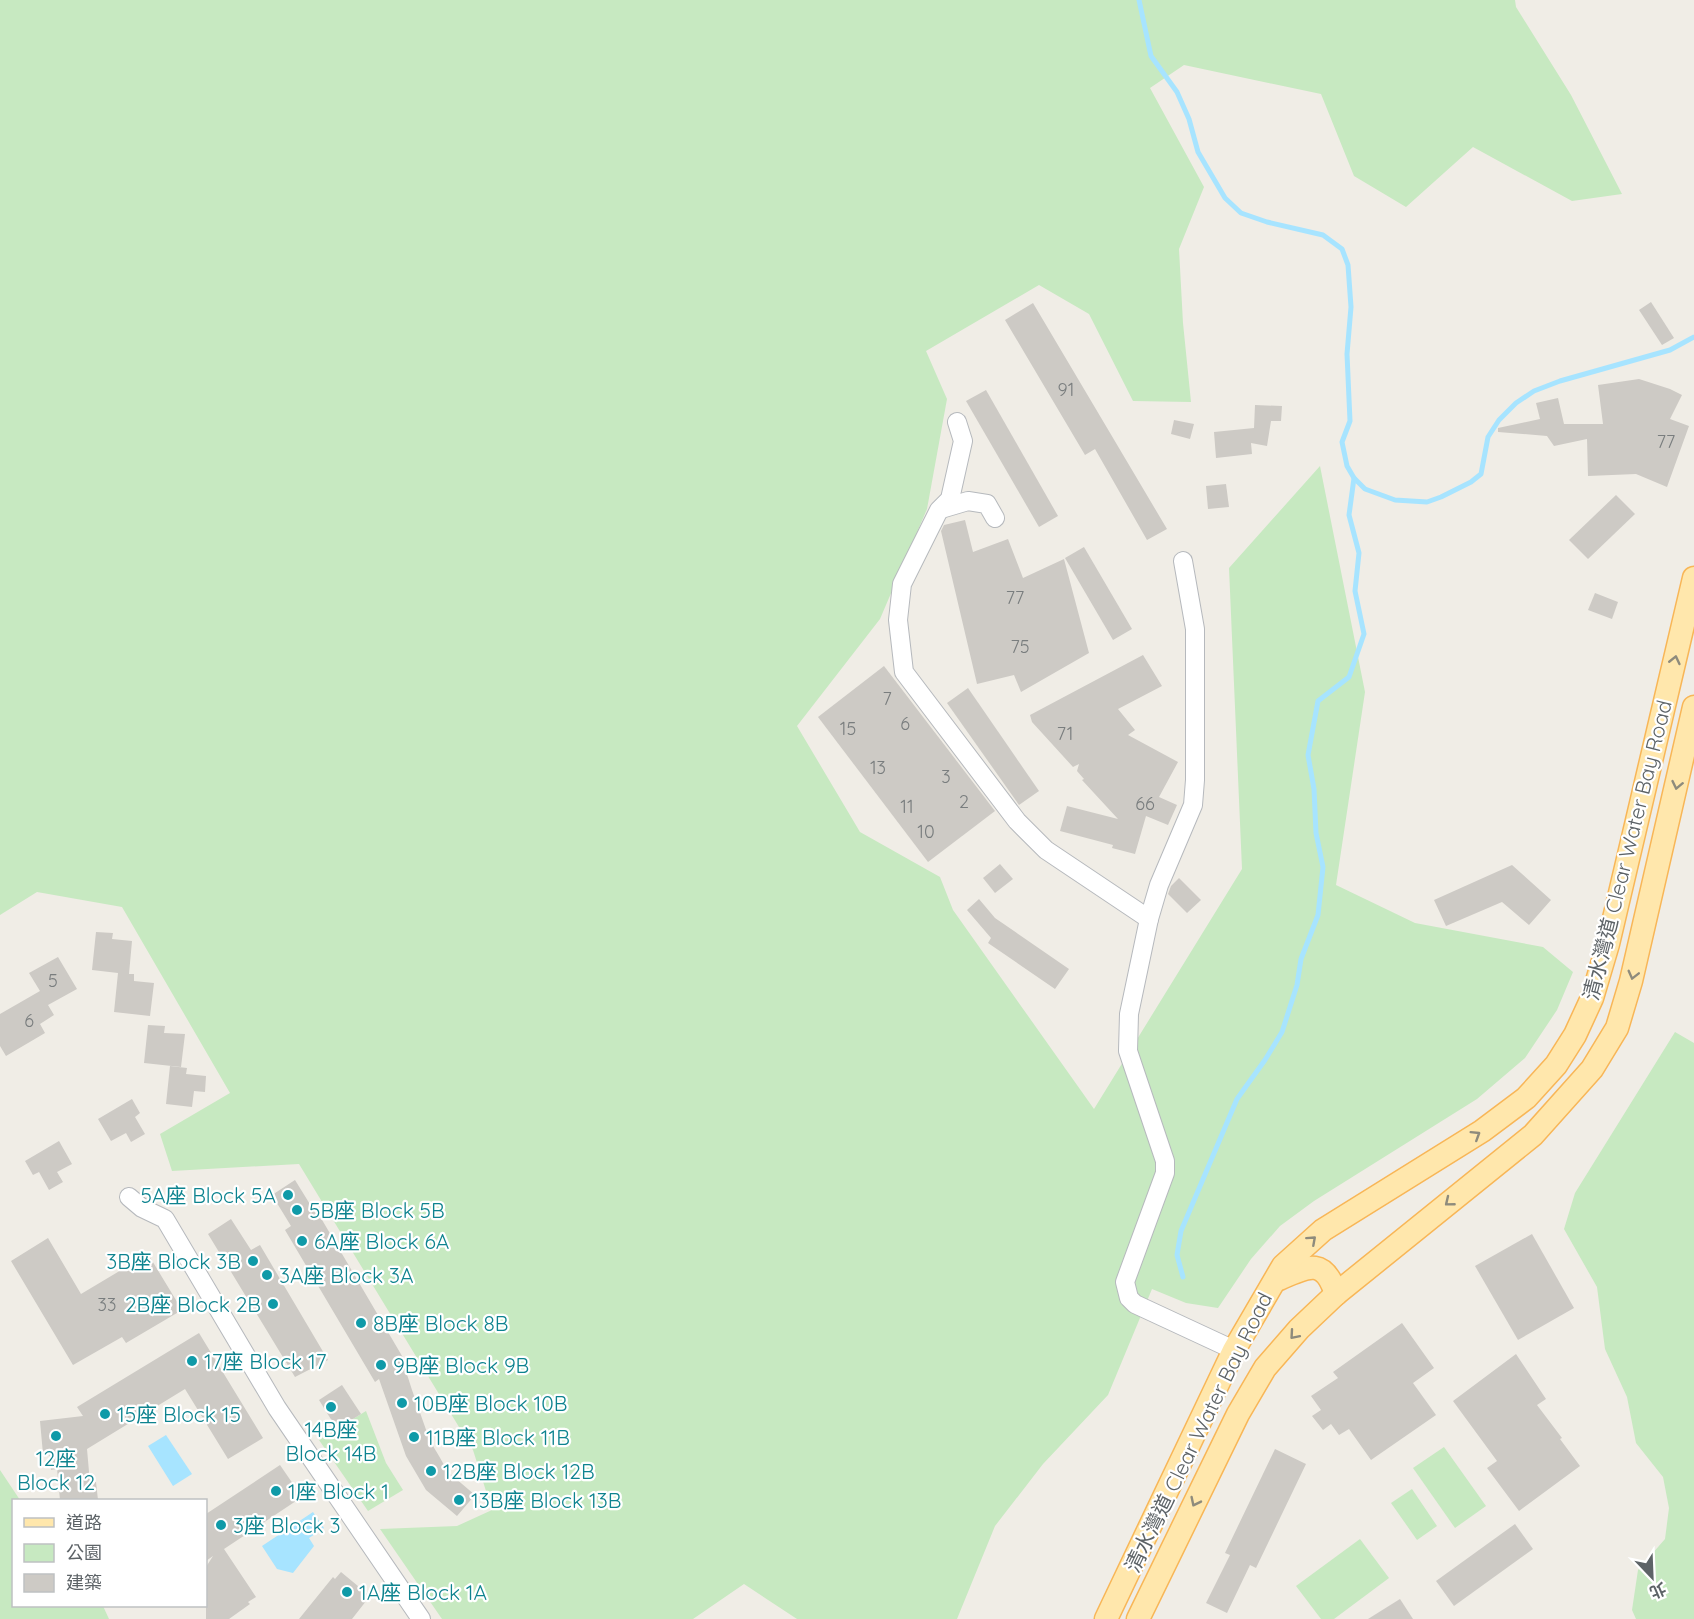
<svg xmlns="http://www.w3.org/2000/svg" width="1694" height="1619" viewBox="0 0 1694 1619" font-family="Quicksand,'Noto Sans TC',sans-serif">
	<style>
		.green { fill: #c7e9c1 }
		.water { fill: #a7e4ff }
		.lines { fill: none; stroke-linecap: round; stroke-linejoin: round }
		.stream { stroke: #a7e4ff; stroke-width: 5 }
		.building { fill: #cdcac5 }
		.minor-casing { stroke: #b6b9bd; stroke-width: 20 }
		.major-casing { stroke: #f8b657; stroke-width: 25 }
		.minor { stroke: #fff; stroke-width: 18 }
		.major { stroke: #ffe7ac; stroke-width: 22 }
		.oneway { stroke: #8e8b7c }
		.culture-dot { fill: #0f9aa8; stroke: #fff; stroke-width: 2 }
		.labels { text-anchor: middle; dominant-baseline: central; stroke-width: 4.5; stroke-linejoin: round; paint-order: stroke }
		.number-label { font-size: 18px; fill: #797d7e }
		.street-label { font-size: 21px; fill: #5d6367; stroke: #fff }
		.culture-label { font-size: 21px; fill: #0d838f; stroke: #fff; text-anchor: start }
	</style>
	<rect width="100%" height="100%" fill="#f0ede6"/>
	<g class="green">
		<path d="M0 0H1515L1516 7 1571 95 1622 194 1572 201 1473 147 1406 207 1354 176 1321 94 1184 65 1150 88 1204 187 1179 249 1183 323 1191 402 1133 401 1089 314 1039 285 926 351 947 399 927 509 880 619 797 726 860 832 940 877 953 910 1094 1109 1242 869 1229 568 1320 466 1365 692 1336 885 1415 923 1543 947 1573 972 1557 1010 1525 1058 1477 1099 1314 1201 1280 1226 1251 1259 1218 1308 1186 1303 1152 1289 1108 1395 1043 1464 995 1526 957 1619H797L744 1584 693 1619H442L380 1529 457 1526 492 1510 473 1450 299 1164 172 1171 160 1134 230 1093 122 907 37 892 0 915Z"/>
		<path d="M1675 1032 1694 1043V1619H1636L1632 1610 1638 1570 1665 1539 1669 1508 1663 1477 1636 1443 1627 1397 1605 1349 1597 1287 1564 1229 1575 1193Z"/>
		<path d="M366 1411 386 1463 403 1490 368 1511 319 1440Z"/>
		<path d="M1444 1447 1486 1506 1455 1528 1413 1468Z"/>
		<path d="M0 1470 20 1500H14V1606H103L109 1619H0Z"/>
		<path d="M1412 1489 1437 1526 1417 1540 1391 1503Z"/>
		<path d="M1360 1539 1389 1578 1334 1619H1321L1296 1586Z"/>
	</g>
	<g class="water">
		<path d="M166 1435 192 1474 173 1486 148 1446Z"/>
		<path d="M313 1512 324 1528 309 1538 314 1546 293 1573 277 1569 262 1546Z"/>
	</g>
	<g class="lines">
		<g class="stream">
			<path d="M1139 0 1151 56 1177 92 1189 119 1198 152 1225 198 1241 213 1267 222 1323 235 1342 249 1348 265 1351 307 1347 354 1350 421 1342 442 1347 466 1354 478 1365 489 1395 500 1427 502 1441 497 1471 482 1481 474 1488 437 1499 420 1516 403 1534 391 1560 381 1670 350 1694 337"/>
			<path d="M1183 1277 1177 1255 1181 1231 1237 1099 1265 1060 1282 1032 1297 985 1301 959 1318 915 1323 867 1316 833 1314 789 1308 755 1318 701 1349 677 1364 634 1355 591 1359 553 1349 515 1354 478"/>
		</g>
	</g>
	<g class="building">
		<path d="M1651 302 1674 338 1662 345 1639 310Z"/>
		<path d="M1033 303 1167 529 1147 540 1095 449 1085 455 1005 320Z"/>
		<path d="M1639 379 1670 389 1682 395 1670 419 1689 426 1667 487 1636 474 1588 476 1587 439 1554 446 1547 436 1498 432V428L1540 419 1536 403 1558 398 1564 424H1603L1598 385Z"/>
		<path d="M986 390 1058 516 1039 527 966 401Z"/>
		<path d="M1255 405 1282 406 1281 421H1271L1267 446 1251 443 1252 454 1216 458 1214 432 1254 428Z"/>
		<path d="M1174 420 1194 424 1190 439 1171 434Z"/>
		<path d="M1226 484 1229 507 1208 509 1206 486Z"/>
		<path d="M1616 495 1635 514 1588 559 1569 540Z"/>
		<path d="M965 520 973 552 1008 539 1023 578 1064 559 1089 653 1021 692 1014 675 977 684 941 531 944 525Z"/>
		<path d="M1084 547 1132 629 1113 640 1065 558Z"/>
		<path d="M1595 593 1618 602 1612 619 1588 610Z"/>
		<path d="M1143 655 1162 686 1118 709 1135 730 1128 735 1178 762 1159 797 1177 805 1168 825 1146 816 1135 854 1112 848 1113 845 1060 831 1067 806 1118 819 1082 780 1084 779 1077 771 1079 764 1073 767 1032 722 1030 715Z"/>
		<path d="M884 666 995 811 928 862 818 717Z"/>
		<path d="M968 688 1039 791 1019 805 947 703Z"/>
		<path d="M1000 864 1013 879 995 893 983 878Z"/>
		<path d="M1512 865 1551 900 1529 925 1502 902 1446 926 1434 900Z"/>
		<path d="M1179 878 1201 900 1187 913 1168 894 1171 886Z"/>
		<path d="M979 899 995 918 1069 969 1055 989 988 943 991 938 967 910Z"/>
		<path d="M96 932 113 933 112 939 132 941 129 974H134V981L154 983 150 1016 114 1012 118 973 92 970Z"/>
		<path d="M58 957 77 989 48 1005 54 1015 40 1024 45 1033 6 1056 0 1046V1014L40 991 29 973Z"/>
		<path d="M148 1025 165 1026 164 1033 185 1034 181 1067 144 1063Z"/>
		<path d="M170 1066 187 1068 186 1074 206 1076 205 1092 194 1091 192 1107 166 1104Z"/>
		<path d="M132 1099 140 1113 135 1117 145 1134 131 1142 126 1133 111 1141 98 1119Z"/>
		<path d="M59 1141 72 1164 57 1172 63 1182 49 1190 39 1172 33 1175 25 1161Z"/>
		<path d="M295 1180 316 1214 318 1213 405 1361 403 1362 412 1390 430 1441 439 1456 448 1472 475 1495 457 1516 426 1490 406 1456 379 1379 375 1382 285 1230 291 1226 272 1195Z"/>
		<path d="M231 1219 251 1250 260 1245 328 1360 295 1377 208 1234Z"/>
		<path d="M1532 1234 1574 1308 1518 1340 1475 1266Z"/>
		<path d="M48 1238 81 1294 148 1254 182 1310 126 1343 122 1337 73 1365 11 1261Z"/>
		<path d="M1402 1323 1434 1368 1413 1383 1436 1415 1371 1460 1349 1429 1339 1435 1331 1424 1323 1430 1312 1416 1321 1410 1311 1396 1338 1378 1333 1372Z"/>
		<path d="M199 1333 263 1438 228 1459 185 1389 87 1449 90 1483 96 1482 98 1500H60L57 1469 51 1470 49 1453 43 1454 40 1421 83 1416 77 1407Z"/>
		<path d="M1516 1354 1546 1399 1537 1405 1562 1438 1560 1439 1580 1466 1519 1511 1487 1468 1497 1461 1453 1401Z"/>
		<path d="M342 1385 361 1414 337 1429 319 1400Z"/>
		<path d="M1275 1449 1306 1464 1256 1568 1250 1565 1227 1613 1206 1603 1230 1555 1225 1553Z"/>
		<path d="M280 1465 302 1497 224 1549 256 1597 248 1602 250 1604 229 1619H206V1567L213 1556 206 1561V1514Z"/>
		<path d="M1515 1524 1533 1549 1454 1606 1436 1581Z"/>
		<path d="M341 1572 370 1596 352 1619H299L333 1577 335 1579Z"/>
		<path d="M1400 1599 1413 1619H1368Z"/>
	</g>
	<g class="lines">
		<g class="minor-casing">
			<g id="minor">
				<path d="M957 422 963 441 950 499 939 510 902 584 898 620 904 672 1017 821 1046 850 1149 919"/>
				<path d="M941 509 968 501 987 504 995 518"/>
				<path d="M1183 561 1195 629V780L1193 805 1159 885 1149 919 1129 1014 1128 1051 1165 1161V1173L1125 1282 1129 1298 1135 1304 1234 1350"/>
				<path d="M129 1197 142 1208 165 1219 277 1408 421 1619"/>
			</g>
		</g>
		<g class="major-casing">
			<g id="major">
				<path d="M1279 1279C1308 1266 1324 1257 1336 1294"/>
				<path d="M1106 1619 1234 1350 1283 1266 1323 1230 1482 1131 1526 1098 1556 1065 1575 1035 1592 998 1608 944 1694 578"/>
				<path d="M1138 1619 1238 1414 1265 1368 1299 1329 1336 1294 1533 1135 1592 1069 1617 1028 1631 981 1694 707"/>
			</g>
		</g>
		<use href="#minor" class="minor"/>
		<use href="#major" class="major"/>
	</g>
	<defs><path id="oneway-chevron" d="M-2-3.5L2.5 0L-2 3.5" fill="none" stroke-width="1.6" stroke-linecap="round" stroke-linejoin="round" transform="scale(1.5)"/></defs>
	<g class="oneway">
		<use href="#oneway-chevron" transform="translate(1675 660) rotate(-77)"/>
		<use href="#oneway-chevron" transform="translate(1677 785) rotate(102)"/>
		<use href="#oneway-chevron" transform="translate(1633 975) rotate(104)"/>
		<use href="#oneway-chevron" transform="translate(1476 1135) rotate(-32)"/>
		<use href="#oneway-chevron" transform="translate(1449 1202) rotate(141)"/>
		<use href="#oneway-chevron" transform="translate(1312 1240) rotate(-42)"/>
		<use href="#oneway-chevron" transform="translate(1294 1335) rotate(131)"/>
		<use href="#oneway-chevron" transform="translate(1195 1502) rotate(116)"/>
	</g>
	<g class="culture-dot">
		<circle cx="288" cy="1195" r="6"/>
		<circle cx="297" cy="1210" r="6"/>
		<circle cx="302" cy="1241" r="6"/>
		<circle cx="253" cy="1261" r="6"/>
		<circle cx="267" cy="1275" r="6"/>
		<circle cx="273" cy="1304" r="6"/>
		<circle cx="361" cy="1323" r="6"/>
		<circle cx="192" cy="1361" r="6"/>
		<circle cx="381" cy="1365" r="6"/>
		<circle cx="402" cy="1403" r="6"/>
		<circle cx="331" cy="1407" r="6"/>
		<circle cx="105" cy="1414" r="6"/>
		<circle cx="56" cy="1436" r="6"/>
		<circle cx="414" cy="1437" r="6"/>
		<circle cx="431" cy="1471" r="6"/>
		<circle cx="276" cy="1491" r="6"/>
		<circle cx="459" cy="1500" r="6"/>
		<circle cx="221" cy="1525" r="6"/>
		<circle cx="347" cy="1592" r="6"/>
	</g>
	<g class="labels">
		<g class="number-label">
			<text x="1066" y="389">91</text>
			<text x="1666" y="441">77</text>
			<text x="1015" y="597">77</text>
			<text x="1020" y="646">75</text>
			<text x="887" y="698">7</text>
			<text x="905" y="723">6</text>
			<text x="848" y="728">15</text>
			<text x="1065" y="733">71</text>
			<text x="878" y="767">13</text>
			<text x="946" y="776">3</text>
			<text x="964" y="801">2</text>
			<text x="1145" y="803">66</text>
			<text x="907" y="806">11</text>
			<text x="926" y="831">10</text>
			<text x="53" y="980">5</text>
			<text x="29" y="1020">6</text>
			<text x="107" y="1304">33</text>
		</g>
		<g class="street-label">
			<text transform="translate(1627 850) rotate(-76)">清水灣道 Clear Water Bay Road</text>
			<text transform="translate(1198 1432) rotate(-64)">清水灣道 Clear Water Bay Road</text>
		</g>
		<g class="culture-label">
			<text x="276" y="1195" text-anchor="end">5A座 Block 5A</text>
			<text x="309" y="1210">5B座 Block 5B</text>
			<text x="314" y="1241">6A座 Block 6A</text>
			<text x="241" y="1261" text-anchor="end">3B座 Block 3B</text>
			<text x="279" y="1275">3A座 Block 3A</text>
			<text x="261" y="1304" text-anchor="end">2B座 Block 2B</text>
			<text x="373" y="1323">8B座 Block 8B</text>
			<text x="204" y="1361">17座 Block 17</text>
			<text x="393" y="1365">9B座 Block 9B</text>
			<text x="414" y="1403">10B座 Block 10B</text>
			<text x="117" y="1414">15座 Block 15</text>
			<text x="331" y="1429" text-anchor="middle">14B座<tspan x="331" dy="24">Block 14B</tspan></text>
			<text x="426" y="1437">11B座 Block 11B</text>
			<text x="56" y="1458" text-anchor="middle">12座<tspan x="56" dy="24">Block 12</tspan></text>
			<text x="443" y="1471">12B座 Block 12B</text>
			<text x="288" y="1491">1座 Block 1</text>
			<text x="471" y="1500">13B座 Block 13B</text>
			<text x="233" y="1525">3座 Block 3</text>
			<text x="359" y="1592">1A座 Block 1A</text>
		</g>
	</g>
	<rect x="12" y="1499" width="195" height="108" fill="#ffffff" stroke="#bec1c2" stroke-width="1.5"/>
	<rect x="24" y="1518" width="30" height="9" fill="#ffe7ac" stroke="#bec1c2" stroke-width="1.5"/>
	<text x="66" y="1529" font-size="18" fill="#5d6367">道路</text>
	<rect x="24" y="1544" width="30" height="18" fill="#c7e9c1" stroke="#bec1c2" stroke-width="1.5"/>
	<text x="66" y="1559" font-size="18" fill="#5d6367">公園</text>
	<rect x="24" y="1574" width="30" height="18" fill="#cdcac5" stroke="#bec1c2" stroke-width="1.5"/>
	<text x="66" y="1589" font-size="18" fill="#5d6367">建築</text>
	<g transform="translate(1652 1577) rotate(157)" stroke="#ffffff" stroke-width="4.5" paint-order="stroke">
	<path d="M0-4.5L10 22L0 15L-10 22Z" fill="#5d6367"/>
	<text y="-9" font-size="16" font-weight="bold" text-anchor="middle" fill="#5d6367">北</text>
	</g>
</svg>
